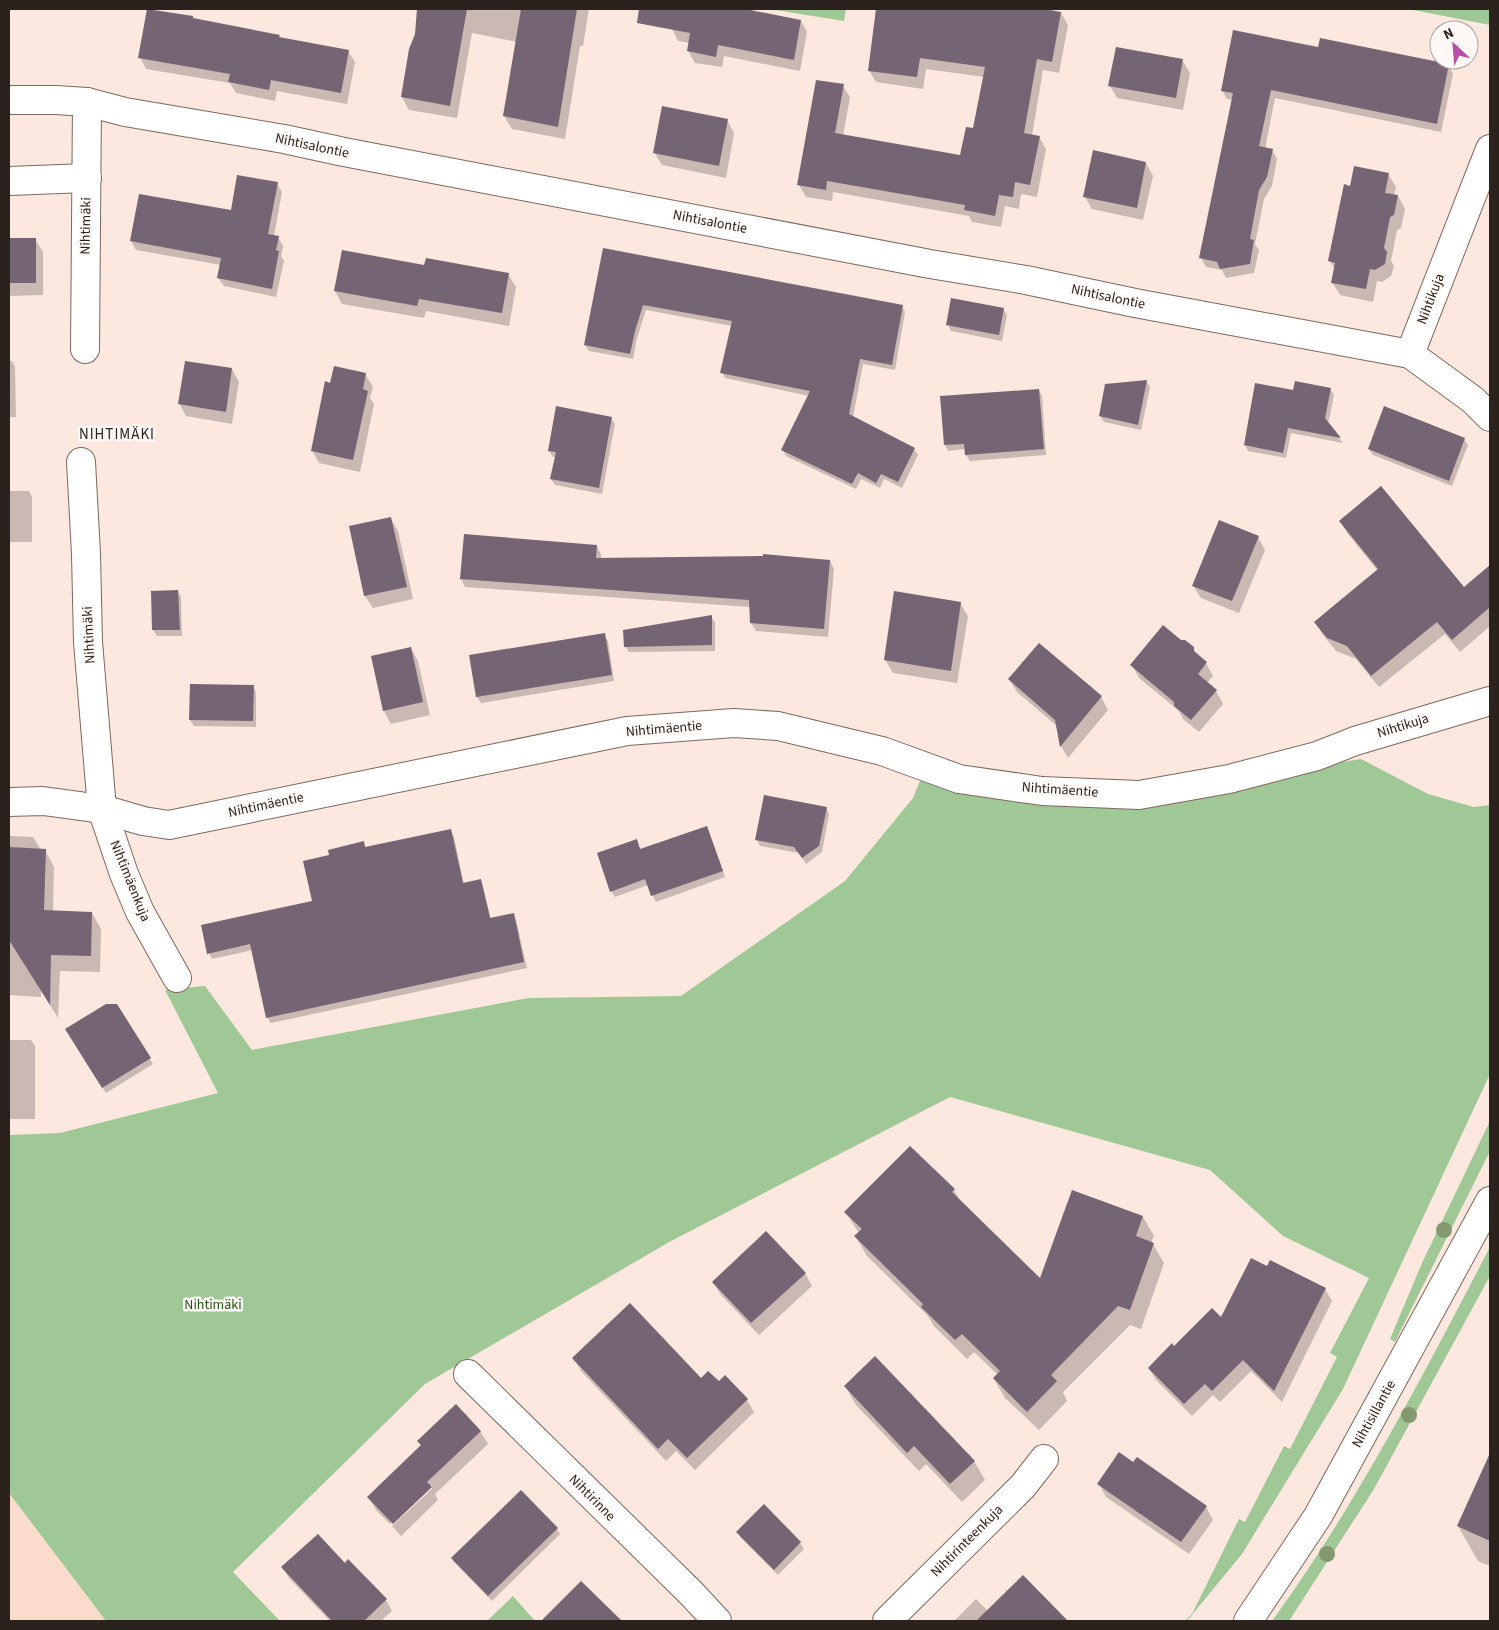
<svg xmlns="http://www.w3.org/2000/svg" width="1499" height="1630" viewBox="0 0 1499 1630" font-family="'Source Sans 3',sans-serif">
	<style>
		.built { fill: #fbdccc }
		.green { fill: #a0c897 }
		.shadow { fill: #0003 }
		.building { fill: #756473 }
		.lines { fill: none; stroke-linecap: round; stroke-linejoin: round }
		.minor-casing { stroke: #7d685e; stroke-width: 30 }
		.minor { stroke: #fff; stroke-width: 28 }
		.tree { fill: #859970 }
		.labels { text-anchor: middle; dominant-baseline: central; stroke-width: 5; stroke-linejoin: round; paint-order: stroke }
		.street-label { font-size: 14px; fill: #2b221e; stroke: #fef9f6 }
		.park-label { font-size: 14px; fill: #235815; stroke: #fef9f6 }
		.neighbourhood-label { font-size: 15px; letter-spacing: 1px; fill: #2b221e; stroke: #fef9f6 }
	</style>
	<rect width="100%" height="100%" fill="#fce8df"/>
	<path class="built" d="M9 1493 106 1621H9Z"/>
	<g class="green">
		<path d="M769 9H846L844 21Z"/>
		<path d="M1408 9H1490V25Z"/>
		<path d="M1361 759 1428 794 1474 807 1490 805V1074L1343 1389 1242 1554 1187 1621H1185L1192 1614 1239 1519 1245 1522 1284 1446 1290 1449 1337 1357 1330 1353 1369 1278 1283 1236 1210 1170 950 1097 671 1241 425 1384 233 1572 280 1621H106L9 1493V1135L60 1133 218 1093 165 990 205 986 252 1050 528 998 681 996 845 881 913 798 922 776 1136 805 1329 764Z"/>
		<path d="M1490 1121V1151L1395 1342 1390 1339 1422 1263Z"/>
		<path d="M1490 1247V1276L1374 1489 1289 1621H1272C1357 1504 1423 1375 1490 1247Z"/>
		<path d="M513 1596 535 1621H487Z"/>
	</g>
	<g class="shadow">
		<path d="M419 9H589L583 46H580L565 139 512 129 504 116 517 42 472 33 457 118 409 110 402 97 411 50 416 35Z"/>
		<path d="M675 9H753V12L801 21 807 32 800 71 724 56 722 67 695 63 688 51 690 43 678 41 672 29Z"/>
		<path d="M878 9H1054V12L1061 13 1068 25 1059 73 1043 70 1032 136 1039 137 1046 149 1037 197 1021 194 1019 209 1005 206 1001 227 972 222 969 216 833 192 832 201 806 197 799 185 843 86 850 97 843 136 961 157 974 129 984 77 926 69 923 89 876 82 869 70Z"/>
		<path d="M1319 48 1448 65 1453 74 1441 132 1275 98 1265 149 1272 150 1277 159 1272 186 1264 199 1255 244 1259 250 1254 273 1226 278 1222 270 1206 267 1201 258 1233 100 1227 99 1222 90Z"/>
		<path d="M348 51 355 62 347 104 277 91 275 101 236 93 230 83 146 69 140 57Z"/>
		<path d="M1182 60 1190 73 1183 110 1117 98 1110 86Z"/>
		<path d="M727 120 734 133 726 178 662 165 654 152Z"/>
		<path d="M1146 163 1153 176 1143 220 1092 209 1085 197Z"/>
		<path d="M1388 174 1396 187 1394 196H1398L1405 209 1401 228 1397 230 1391 261 1394 266 1391 276 1382 282 1377 281 1373 302 1340 295 1332 282 1335 270 1330 261 1351 187Z"/>
		<path d="M277 184 282 192 274 236 278 237 283 246 281 256 284 261 276 297 224 286 218 278 221 265 136 250 131 241 232 211Z"/>
		<path d="M9 239H35L43 252V295L9 296Z"/>
		<path d="M604 249 902 306 905 312 895 370 863 364 853 417 914 449 918 455 902 488 884 479 880 488 861 479 856 489 786 456 783 450 809 396 725 378 722 372 732 326 646 310 637 338 633 359 589 351 585 345Z"/>
		<path d="M425 267 508 274 516 287 509 326 426 311 424 318 342 304 335 291Z"/>
		<path d="M1003 309 1007 315 1002 341 951 331 948 325Z"/>
		<path d="M9 361H12L15 367 16 417H9Z"/>
		<path d="M232 369 239 382 232 424 186 416 179 403Z"/>
		<path d="M365 374 373 387 370 398 374 404 360 472 319 463 312 450 331 384Z"/>
		<path d="M1147 382 1150 387 1141 430 1104 422 1100 416 1106 385Z"/>
		<path d="M1330 389 1334 395 1328 424 1343 443 1291 433 1286 458 1248 451 1245 445 1294 391Z"/>
		<path d="M1039 390 1042 396 1046 455 970 461 966 455V449L948 451 945 445Z"/>
		<path d="M611 418 615 424 602 494 555 485 551 479 556 457H553L549 451Z"/>
		<path d="M1464 439 1468 445 1452 486 1373 455 1369 449Z"/>
		<path d="M9 491H29L32 497V542H9Z"/>
		<path d="M391 519 398 531 413 599 373 608 365 596Z"/>
		<path d="M1340 521 1463 589 1490 567V628L1489 627 1460 652 1445 634 1379 687 1356 659 1336 651 1323 635 1315 622 1378 571 1348 534Z"/>
		<path d="M1258 537 1265 550 1239 613 1201 598 1193 585Z"/>
		<path d="M597 547 601 554V559L830 561 834 569 828 637 756 631 751 623 750 607 465 587 461 579Z"/>
		<path d="M178 591 181 597 182 636H157L153 630Z"/>
		<path d="M960 603 968 616 957 683 893 673 885 660Z"/>
		<path d="M711 617 715 622V651L629 652 625 646Z"/>
		<path d="M604 635 608 641 614 681 481 703 477 697 471 656Z"/>
		<path d="M411 648 418 661 430 715 391 724 384 711 372 657Z"/>
		<path d="M1193 648 1197 655 1206 663 1213 676 1207 683 1216 691 1223 704 1199 732 1183 719 1179 711 1139 678 1132 665Z"/>
		<path d="M1009 679 1101 697 1108 710 1068 758 1061 746 1058 727 1017 692Z"/>
		<path d="M253 686 256 692V727L194 726 190 720Z"/>
		<path d="M826 808 829 814 822 852 806 864 799 853 760 846 757 840Z"/>
		<path d="M707 827 725 877 656 902 648 885 615 897 611 891 636 841 641 850Z"/>
		<path d="M451 831 454 837 464 884 480 881 483 887 491 919 513 915 516 920 527 968 271 1023 268 1018 253 950 212 959 209 953 313 902 331 856 363 843 366 848Z"/>
		<path d="M9 836 33 837 41 850H45L54 867 53 912 92 913 101 929 100 972 60 971 58 1018 41 990V997L9 995Z"/>
		<path d="M116 1005 153 1064 106 1093 66 1029Z"/>
		<path d="M9 1040H31L35 1046V1119H9Z"/>
		<path d="M954 1190 960 1201 1041 1280 1143 1217 1154 1236 1151 1243 1153 1244 1164 1263 1141 1329 1130 1325 1063 1392 1067 1401 1039 1430 1005 1398 994 1379 998 1375 974 1352 967 1359 934 1326 927 1315 867 1256 856 1237 859 1233 846 1213Z"/>
		<path d="M1267 1268 1325 1289 1332 1301 1282 1402 1251 1371 1220 1402 1213 1395 1192 1416 1156 1380 1149 1368 1174 1347 1221 1319Z"/>
		<path d="M805 1273 812 1286 759 1335 721 1295 713 1282Z"/>
		<path d="M574 1359 719 1383 747 1400 754 1412 695 1470 676 1451 666 1461 581 1371Z"/>
		<path d="M845 1386 974 1461 985 1480 962 1502 926 1464 919 1471 856 1405Z"/>
		<path d="M480 1431 488 1444 435 1494 438 1500 401 1536 392 1526 432 1489V1485L390 1524 376 1510 369 1497 422 1446 418 1441Z"/>
		<path d="M1490 1456V1566L1478 1561 1458 1526Z"/>
		<path d="M1099 1484 1206 1507 1213 1520 1189 1554 1106 1497Z"/>
		<path d="M764 1506 800 1543 804 1549 778 1575 741 1538 738 1532Z"/>
		<path d="M557 1529 560 1534 492 1601 456 1564 452 1558Z"/>
		<path d="M345 1564 386 1600 392 1611 381 1621H330L289 1578 283 1568Z"/>
		<path d="M581 1583 612 1613 617 1621H543Z"/>
		<path d="M976 1599 988 1611H1057L1063 1621H954Z"/>
	</g>
	<g class="building">
		<path d="M147 9 193 16V18L280 35 279 37 349 50 341 93 271 80 269 90 228 82 230 74 138 58Z"/>
		<path d="M417 9H467L450 106 401 97 409 49 415 34Z"/>
		<path d="M521 9H577L558 127 503 116Z"/>
		<path d="M639 9H745L801 20 794 60 718 45 716 57 687 51 690 33 637 23Z"/>
		<path d="M876 9H1042L1061 12 1052 62 1037 59 1024 133 1040 136 1030 185 1015 182 1013 197 999 195 995 216 964 210 965 205 827 181 826 190 797 185 816 80 844 84 835 133 960 155 966 127 973 128 985 67 920 58 917 77 868 71Z"/>
		<path d="M1233 30 1318 47 1320 38 1449 64 1437 124 1271 90 1259 146 1273 149 1267 177 1259 190 1250 239 1254 240 1250 264 1220 269 1217 262 1199 258 1233 93 1221 91Z"/>
		<path d="M1116 47 1183 59 1176 98 1108 86Z"/>
		<path d="M662 106 728 119 719 166 653 153Z"/>
		<path d="M1093 150 1146 162 1137 208 1083 197Z"/>
		<path d="M1354 166 1389 173 1385 193 1398 195 1394 215 1390 217 1384 248 1387 252 1385 264 1375 270 1370 269 1366 289 1331 283 1335 263 1328 261 1344 184 1350 186Z"/>
		<path d="M237 175 278 182 268 234 279 236 276 250 279 251 272 289 217 278 221 258 130 241 139 194 231 210Z"/>
		<rect x="9" y="238" width="27" height="45"/>
		<path d="M603 248 903 305 892 365 860 359 849 414 915 448 898 482 881 474 876 483 858 473 852 484 781 450 810 391 720 373 732 321 643 305 635 331 630 354 584 345Z"/>
		<path d="M342 250 424 265 426 258 509 273 502 313 419 299 417 306 334 291Z"/>
		<path d="M951 298 1004 308 999 335 946 325Z"/>
		<path d="M185 361 232 368 226 412 178 404Z"/>
		<path d="M334 366 366 373 363 389 368 391 353 460 311 451 325 381 330 383Z"/>
		<path d="M1147 380 1138 425 1099 416 1105 384Z"/>
		<path d="M1295 381 1331 388 1325 418 1341 438 1288 428 1283 453 1244 445 1255 383 1293 390Z"/>
		<path d="M1039 389 1044 449 965 455 964 444 944 445 940 396Z"/>
		<path d="M556 406 612 417 599 488 550 479 556 452 548 451Z"/>
		<path d="M1384 406 1465 438 1449 481 1368 449Z"/>
		<path d="M1381 486 1464 587 1490 565V607L1452 640 1437 622 1371 676 1347 646 1327 638 1314 622 1378 569 1339 521Z"/>
		<path d="M391 517 407 587 364 596 349 526Z"/>
		<path d="M1219 520 1259 536 1232 601 1192 586Z"/>
		<path d="M464 534 597 545 596 558 763 556V554L830 560 824 629 750 623 749 600 460 579Z"/>
		<path d="M178 590 180 630H152L151 591Z"/>
		<path d="M894 591 961 602 951 671 884 660Z"/>
		<path d="M712 615V645L624 647 623 630Z"/>
		<path d="M1163 625 1181 640H1185L1194 647V651L1207 662 1198 674 1217 690 1191 720 1174 706V702L1130 665Z"/>
		<path d="M605 633 612 675 476 697 469 655Z"/>
		<path d="M1039 643 1102 696 1060 747 1055 720 1008 679Z"/>
		<path d="M411 647 423 702 383 711 371 656Z"/>
		<path d="M190 684 254 685 253 721 189 720Z"/>
		<path d="M764 795 827 807 819 846 802 858 794 847 755 840Z"/>
		<path d="M707 826 723 871 651 896 645 879 610 892 597 853 637 839 640 849Z"/>
		<path d="M451 829 463 883 481 879 490 918 514 913 524 962 266 1018 250 944 207 954 201 925 312 901 303 861 329 855 328 850 364 841 365 847Z"/>
		<path d="M9 847 46 849 44 910 92 912 91 956 51 955 50 1005 9 940Z"/>
		<path d="M106 1004H117L151 1058 102 1088 65 1029Z"/>
		<path d="M910 1146 955 1189 952 1192 1040 1278 1072 1190 1143 1216 1136 1236 1154 1243 1130 1310 1118 1306 1051 1375 1057 1381 1027 1412 993 1378 1000 1371 962 1334 955 1340 921 1307 923 1304 854 1236 862 1229 844 1212Z"/>
		<path d="M766 1231 806 1273 751 1323 712 1282Z"/>
		<path d="M1251 1258 1267 1266 1270 1260 1326 1288 1274 1391 1243 1360 1212 1391 1205 1384 1184 1404 1148 1368 1172 1343 1174 1346 1212 1308 1221 1317Z"/>
		<path d="M630 1303 701 1378 708 1371 719 1381 725 1375 748 1399 687 1458 668 1439 658 1449 572 1358Z"/>
		<path d="M875 1356 975 1461 950 1484 914 1446 907 1453 844 1386Z"/>
		<path d="M456 1404 481 1431 427 1482 432 1487 393 1524 367 1497 421 1445 417 1441Z"/>
		<path d="M1119 1452 1133 1462 1137 1457 1207 1506 1181 1542 1097 1484Z"/>
		<path d="M1490 1453V1541L1457 1526Z"/>
		<path d="M521 1490 558 1528 488 1596 451 1558Z"/>
		<path d="M764 1504 801 1542 774 1570 736 1532Z"/>
		<path d="M318 1534 345 1563 348 1559 387 1599 364 1621H332L281 1567Z"/>
		<path d="M1023 1575 1068 1621H976Z"/>
		<path d="M581 1581 622 1621H541Z"/>
	</g>
	<g class="lines">
		<g class="minor-casing">
			<g id="minor">
				<path d="M9 100H56L87 102 125 112 284 139 344 152 930 264 1026 280 1135 303 1410 354"/>
				<path d="M1490 149 1410 354 1473 400 1490 417"/>
				<path d="M9 181 87 178"/>
				<path d="M85 349 87 102"/>
				<path d="M81 462 86 554 88 642 102 809 124 874 140 912 177 978"/>
				<path d="M9 802 43 801 102 809 143 821 169 825 627 731 734 723 778 726 882 751 959 779 1042 791 1139 795 1229 779 1317 756 1355 741 1490 701"/>
				<path d="M468 1374 691 1593 717 1621"/>
				<path d="M887 1621 1023 1486 1044 1459"/>
				<path d="M1248 1621 1318 1516 1490 1201"/>
			</g>
		</g>
		<use href="#minor" class="minor"/>
	</g>
	<g class="tree">
		<circle cx="1444" cy="1230" r="8"/>
		<circle cx="1409" cy="1415" r="8"/>
		<circle cx="1327" cy="1554" r="8"/>
	</g>
	<g class="labels">
		<g class="street-label">
			<text transform="translate(312 146) rotate(12)">Nihtisalontie</text>
			<text transform="translate(710 222) rotate(11)">Nihtisalontie</text>
			<text transform="translate(86 226) rotate(-89)">Nihtimäki</text>
			<text transform="translate(1108 297) rotate(12)">Nihtisalontie</text>
			<text transform="translate(1431 299) rotate(-69)">Nihtikuja</text>
			<text transform="translate(89 635) rotate(-93)">Nihtimäki</text>
			<text transform="translate(1403 726) rotate(-17)">Nihtikuja</text>
			<text transform="translate(664 729) rotate(-5)">Nihtimäentie</text>
			<text transform="translate(1060 790) rotate(4)">Nihtimäentie</text>
			<text transform="translate(266 805) rotate(-12)">Nihtimäentie</text>
			<text transform="translate(130 881) rotate(68)">Nihtimäenkuja</text>
			<text transform="translate(1374 1414) rotate(-61)">Nihtisillantie</text>
			<text transform="translate(592 1498) rotate(45)">Nihtirinne</text>
			<text transform="translate(967 1541) rotate(-45)">Nihtirinteenkuja</text>
		</g>
		<g class="park-label">
			<text x="213" y="1305">Nihtimäki</text>
		</g>
		<g class="neighbourhood-label">
			<text x="117" y="434">NIHTIMÄKI</text>
		</g>
	</g>
	<rect width="1499" height="1630" fill="none" stroke="#2b221e" stroke-width="20"/>
	<g transform="translate(1454 45) rotate(334)"><circle r="24" fill="#fef9f6" stroke="#aaa3a0"/>
	<path d="M0-4L9 19L0 12L-9 19Z" fill="#bb4ead"/>
	<text y="-8" font-size="14" font-weight="bold" text-anchor="middle" fill="#2b221e">N</text>
	</g>
</svg>
